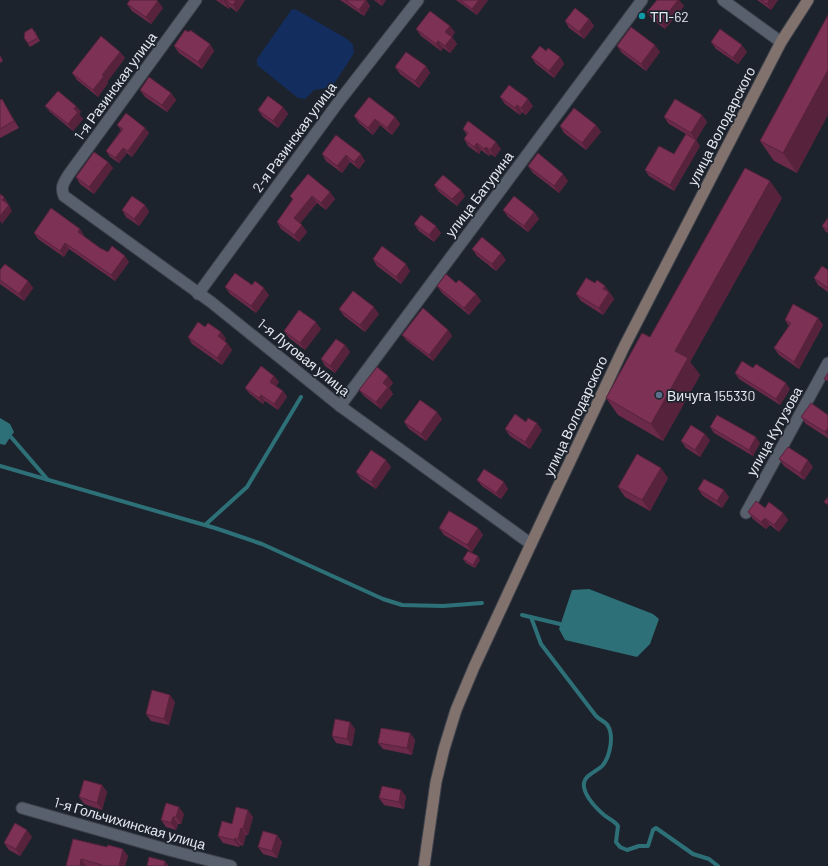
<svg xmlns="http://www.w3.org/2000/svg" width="828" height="866" viewBox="0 0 828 866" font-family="Barlow,sans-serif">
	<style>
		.green { fill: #122d5e }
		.water { fill: #2d7077 }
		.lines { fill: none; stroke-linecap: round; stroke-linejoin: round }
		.stream { stroke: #2d7077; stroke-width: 4 }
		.minor-casing { stroke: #3c414a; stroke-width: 13 }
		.secondary-casing { stroke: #3c414a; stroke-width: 13 }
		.minor { stroke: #59606d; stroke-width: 11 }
		.secondary { stroke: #81726d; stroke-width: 11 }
		.wall { fill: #6b2a49 }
		.shaded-wall { fill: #57223c }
		.building { fill: #7c3155; stroke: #57223c }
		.culture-dot { fill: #0f9aa8; stroke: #1d232d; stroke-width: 1.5 }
		.service-dot { fill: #5c6f8a; stroke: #1d232d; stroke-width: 1.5 }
		.labels { text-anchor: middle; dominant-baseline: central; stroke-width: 3.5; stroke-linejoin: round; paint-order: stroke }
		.poi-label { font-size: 14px; fill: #e4e8f0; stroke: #1d232d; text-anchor: start }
		.street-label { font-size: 14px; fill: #e4e8f0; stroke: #1d232d }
	</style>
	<rect width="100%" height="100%" fill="#1d232d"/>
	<path class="green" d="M292 9 297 10 347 39 353 45 354 53 334 84 327 88 314 90 305 99 298 98 257 65V59Z"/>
	<g class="water">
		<path d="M0 418 10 424 14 432 5 445 0 444Z"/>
		<path d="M589 589 653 614 659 619 650 644 637 657 565 640 559 629 572 590Z"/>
	</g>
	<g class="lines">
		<g class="stream">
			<path d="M11 437 48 480"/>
			<path d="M0 466 215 528 262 544 383 599 402 605 443 606 482 603"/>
			<path d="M205 525 247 487 301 397"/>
			<path d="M522 615 560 624"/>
			<path d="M531 617 541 644 596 716C600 720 606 722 608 726 614 736 610 756 603 765 597 772 582 775 584 787 586 798 596 808 604 815 609 819 615 821 618 826L616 842 620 847 627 850 639 846H648L653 830 656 828 693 854 709 859 718 866"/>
		</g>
		<g class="minor-casing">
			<g id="minor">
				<path d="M196 0 69 174C64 182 60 187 64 196L211 302 340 406 531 544"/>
				<path d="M723 0 781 42"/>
				<path d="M198 294 340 100 418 0"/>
				<path d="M340 406 642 0"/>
				<path d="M746 513 828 363"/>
				<path d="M22 808 169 850 231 866"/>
			</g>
		</g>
		<g class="secondary-casing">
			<path id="secondary" d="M424 866 436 782 444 749 456 710 474 667 531 544 624 347 781 42 808 0"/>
		</g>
		<use href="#minor" class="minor"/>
		<use href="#secondary" class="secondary"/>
	</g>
	<g class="wall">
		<path d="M216 0H245L237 12 230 7 229 9Z"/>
		<path d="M340 0H366L370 6 364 16Z"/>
		<path d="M374 0H386L382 6Z"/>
		<path d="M456 0H488L477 15Z"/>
		<path d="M657 0H679L684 6 665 29 652 19 647 12Z"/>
		<path d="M757 0H778L771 10Z"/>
		<path d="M127 4 163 8 151 24 132 11Z"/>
		<path d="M828 15 797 173 774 161 760 141Z"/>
		<path d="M589 19 594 26 584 39 569 28 565 21Z"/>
		<path d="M416 29 455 32 452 37 457 44 450 53 443 48 441 51 421 36Z"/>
		<path d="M35 31 40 41 30 47 24 38Z"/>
		<path d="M711 42 747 52 738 64 716 49Z"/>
		<path d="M210 44 214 51 202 69 179 53 174 46Z"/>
		<path d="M617 46 660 52 646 71 622 53Z"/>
		<path d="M546 51 560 57 564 64 554 78 536 64 531 57Z"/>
		<path d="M120 52 125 58 107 82 108 83 98 97 77 80 72 73Z"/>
		<path d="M0 55 3 61 0 63Z"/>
		<path d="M426 66 430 73 419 88 400 74 395 67Z"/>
		<path d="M140 90 171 93 176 100 167 112 145 97Z"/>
		<path d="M500 97 533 106 526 115 522 112 520 115 505 104Z"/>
		<path d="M2 99 6 106 19 128 0 138V100Z"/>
		<path d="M45 106H76L81 112 79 114 83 119 73 131 50 112Z"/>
		<path d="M283 107 288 114 278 128 263 117 258 110Z"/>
		<path d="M702 115 707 122 696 140 700 146 674 191 649 176 645 170 674 154 686 134 669 124 664 117Z"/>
		<path d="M354 116 395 117 400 124 392 135 380 125 373 135 359 123Z"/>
		<path d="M117 125 145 128 149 133 132 157 127 153 119 163 110 157 106 151 121 130Z"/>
		<path d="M596 125 601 132 586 150 564 133 560 126Z"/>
		<path d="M463 129 501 149 495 157 491 154 489 156 481 150 479 154 468 146 464 139 467 135Z"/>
		<path d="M336 135 365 161 359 169 350 162 342 173 326 161 322 154Z"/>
		<path d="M108 162 113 168 94 194 80 184 76 177Z"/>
		<path d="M528 166 568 181 559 193 533 173Z"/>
		<path d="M308 174 335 199 326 210 317 203 300 223 307 232 299 242 281 229 277 222 293 200 290 196Z"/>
		<path d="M434 185 465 196 457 206 439 192Z"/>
		<path d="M782 198 690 362 700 375 663 441 618 415 606 398 650 337Z"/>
		<path d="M145 205 149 212 139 226 126 217 122 210Z"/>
		<path d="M503 210 534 212 539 219 528 232 508 217Z"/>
		<path d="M828 218V233L826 232 822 226Z"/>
		<path d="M414 224 441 233 434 242 419 231Z"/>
		<path d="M34 233 84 235 83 236 100 248 108 252 129 262 115 281 69 249 64 257 38 239Z"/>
		<path d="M472 249 506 260 496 271 477 256Z"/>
		<path d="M373 259 410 271 401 284 377 266Z"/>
		<path d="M828 270V292L818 285 814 278Z"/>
		<path d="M0 280 28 281 33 288 24 301 0 284Z"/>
		<path d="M456 283 476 294 481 301 469 315 442 293 437 286Z"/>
		<path d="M595 283 605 286 614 299 603 315 581 301 576 294Z"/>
		<path d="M252 285 269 295 256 313 230 294 225 287Z"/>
		<path d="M339 309 379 314 365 332 344 316Z"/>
		<path d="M818 318 823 325 799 369 779 355 774 348 789 326 785 320Z"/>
		<path d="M205 327 221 332 226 339 224 341 227 343 232 350 222 365 192 344 188 337Z"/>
		<path d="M321 329 305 350 289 338 284 331Z"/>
		<path d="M448 330 452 336 433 361 406 340 402 335Z"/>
		<path d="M345 345 350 352 335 373 325 366 321 359Z"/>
		<path d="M753 368 790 389 780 405 739 379 735 373Z"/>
		<path d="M274 376 279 382 276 386 283 391 287 397 278 410 265 401 263 404 250 394 245 388Z"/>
		<path d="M393 383 389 388 393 394 381 409 364 396 359 390Z"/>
		<path d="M828 415V438L806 424 801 417Z"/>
		<path d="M442 419 426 441 409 429 404 422Z"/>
		<path d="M526 422 542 430 530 449 510 436 505 429Z"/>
		<path d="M710 427 760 443 753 456 714 433Z"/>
		<path d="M710 440 700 457 686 448 681 441Z"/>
		<path d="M779 459 813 467 804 480 784 466Z"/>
		<path d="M391 467 376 489 361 479 356 472Z"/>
		<path d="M668 478 650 511 625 497 618 487Z"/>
		<path d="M477 480 508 489 501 499 482 486Z"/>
		<path d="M698 489 729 497 722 508 703 496Z"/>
		<path d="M765 508 783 513 788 520 779 532 770 525 766 529 753 519 748 512Z"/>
		<path d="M439 528H478L483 535 472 552 444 535Z"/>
		<path d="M463 559 480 560 475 568 466 563Z"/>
		<path d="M175 702 169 725 151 721 146 714Z"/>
		<path d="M355 729 352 746 336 743 332 736Z"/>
		<path d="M410 733 415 740 412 755 383 749 378 743Z"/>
		<path d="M102 785 107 792 102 810 84 804 79 797Z"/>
		<path d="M406 796 404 809 384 805 379 798Z"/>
		<path d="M184 814 181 824H178L176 830 166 827 161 820Z"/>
		<path d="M253 817 248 835H246L243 846 240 845 239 847 223 843 218 836 232 824Z"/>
		<path d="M277 835 282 842 277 858 263 854 258 847Z"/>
		<path d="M32 837 20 856 9 850 4 843Z"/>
		<path d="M73 839 128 856 125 866H66Z"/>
	</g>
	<g class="shaded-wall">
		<path d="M225 0 230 7 229 9 224 2Z"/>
		<path d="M236 0H245L237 12 233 5Z"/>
		<path d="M366 0 370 6 364 16 359 10Z"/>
		<path d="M381 0H386L382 6 380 2Z"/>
		<path d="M479 0H488L477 15 472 9Z"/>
		<path d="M678 0H679L684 6 665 29 661 22Z"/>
		<path d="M769 0H778L771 10 767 4Z"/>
		<path d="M158 1 163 8 151 24 146 17Z"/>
		<path d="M589 19 594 26 584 39 579 32Z"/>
		<path d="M450 26 455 32 450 39 445 32Z"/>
		<path d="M452 37 457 44 450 53 445 46Z"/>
		<path d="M438 41 443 48 441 51 436 44Z"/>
		<path d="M210 44 214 51 202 69 198 62Z"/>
		<path d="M655 45 660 52 646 71 641 64Z"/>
		<path d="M742 45 747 52 738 64 733 58Z"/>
		<path d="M120 52 125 58 107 82 108 83 98 97 93 90 102 75Z"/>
		<path d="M560 57 564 64 554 78 549 71Z"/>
		<path d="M426 66 430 73 419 88 415 81Z"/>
		<path d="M828 70V115L797 173 783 153Z"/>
		<path d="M171 93 176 100 167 112 162 105Z"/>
		<path d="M2 99 6 106 19 128 14 121Z"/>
		<path d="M528 99 533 106 526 115 521 108Z"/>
		<path d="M517 105 522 112 520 115 515 108Z"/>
		<path d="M76 106 81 112 79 114 83 119 73 131 68 124 74 109Z"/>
		<path d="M283 107 288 114 278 128 273 121Z"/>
		<path d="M702 115 707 122 696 140 700 146 674 191 670 185 696 140 691 133Z"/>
		<path d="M395 117 400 124 392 135 387 128Z"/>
		<path d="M375 119 380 125 373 135 368 128Z"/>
		<path d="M596 125 601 132 586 150 582 143Z"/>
		<path d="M145 128 149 133 132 157 128 151Z"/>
		<path d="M496 142 501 149 495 157 490 150Z"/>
		<path d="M477 143 481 150 479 154 474 147Z"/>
		<path d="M486 147 491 154 489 156 484 149Z"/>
		<path d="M123 148 127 153 119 163 115 158Z"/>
		<path d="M361 154 365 161 359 169 354 162Z"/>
		<path d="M346 155 350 162 342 173 337 166Z"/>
		<path d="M108 162 113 168 94 194 89 187Z"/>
		<path d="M563 174 568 181 559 193 554 186Z"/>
		<path d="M770 181 782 198 690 362 700 375 663 441 651 424 675 351Z"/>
		<path d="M461 190 465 196 457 206 452 199Z"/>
		<path d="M330 192 335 199 326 210 321 203Z"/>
		<path d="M312 196 317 203 299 225 294 218Z"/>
		<path d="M4 197 8 203 6 206 2 200Z"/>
		<path d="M9 205 12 211 2 224 0 221V216Z"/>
		<path d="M145 205 149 212 139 226 134 219Z"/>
		<path d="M534 212 539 219 528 232 524 226Z"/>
		<path d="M302 225 307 232 299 242 294 235Z"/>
		<path d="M436 226 441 233 434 242 429 235Z"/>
		<path d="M80 229 84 235 82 238 78 232Z"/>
		<path d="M65 243 69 249 64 257 60 251Z"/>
		<path d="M501 253 506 260 496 271 492 264Z"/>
		<path d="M125 256 129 262 115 281 111 275Z"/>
		<path d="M406 264 410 271 401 284 396 277Z"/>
		<path d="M28 281 33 288 24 301 19 294Z"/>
		<path d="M605 286 614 299 603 315 599 308 603 289Z"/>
		<path d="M264 288 269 295 256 313 251 306Z"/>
		<path d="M476 294 481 301 469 315 464 308Z"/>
		<path d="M374 307 379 314 365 332 360 325Z"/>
		<path d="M818 318 823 325 799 369 794 362Z"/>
		<path d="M316 322 321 329 305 350 300 343Z"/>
		<path d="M448 330 452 336 433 361 429 355Z"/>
		<path d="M221 332 226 339 223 343 218 336Z"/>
		<path d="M227 343 232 350 222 365 217 358Z"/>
		<path d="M345 345 350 352 335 373 330 366Z"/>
		<path d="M274 376 279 382 274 388 270 382Z"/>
		<path d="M388 376 393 383 389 388 393 394 381 409 376 402 383 383Z"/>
		<path d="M786 383 790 389 780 405 776 399Z"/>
		<path d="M283 391 287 397 278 410 274 404Z"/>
		<path d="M261 395 265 401 263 404 259 398Z"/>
		<path d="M437 412 442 419 426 441 421 434Z"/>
		<path d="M537 423 542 430 530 449 525 442Z"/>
		<path d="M828 428V437L825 432Z"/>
		<path d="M705 434 710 440 700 457 695 450Z"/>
		<path d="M756 437 760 443 753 456 749 450Z"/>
		<path d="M386 460 391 467 376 489 371 482Z"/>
		<path d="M808 460 813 467 804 480 800 473Z"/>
		<path d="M661 468 668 478 650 511 642 500Z"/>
		<path d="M504 482 508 489 501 499 496 493Z"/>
		<path d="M724 490 729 497 722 508 717 501Z"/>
		<path d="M783 513 788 520 779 532 774 525Z"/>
		<path d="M765 518 770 525 766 529 761 522Z"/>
		<path d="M478 528 483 535 472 552 467 545Z"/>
		<path d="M478 556 480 560 475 568 473 565Z"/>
		<path d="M170 695 175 702 169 725 164 719Z"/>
		<path d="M350 722 355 729 352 746 347 739Z"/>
		<path d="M410 733 415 740 412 755 407 748Z"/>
		<path d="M102 785 107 792 102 810 97 803Z"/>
		<path d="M401 790 406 796 404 809 399 802Z"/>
		<path d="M179 807 184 814 181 824 176 817Z"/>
		<path d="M248 810 253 817 248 835 243 829Z"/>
		<path d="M173 817 178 824 176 830 171 823Z"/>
		<path d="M241 828 246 835 243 846 238 839Z"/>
		<path d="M27 830 32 837 20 856 16 849Z"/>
		<path d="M277 835 282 842 277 858 272 851Z"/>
		<path d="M235 838 240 845 239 847 234 840Z"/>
		<path d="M123 849 128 856 125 866H119Z"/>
		<path d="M81 859 86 866H80Z"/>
		<path d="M165 861 169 866H164Z"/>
	</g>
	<g class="building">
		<path d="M130 0H156L158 1 146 17 127 4Z"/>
		<path d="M220 0H236L233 5 225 0 224 2Z"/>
		<path d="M345 0H366L359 10Z"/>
		<path d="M376 0H381L380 2Z"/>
		<path d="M460 0H479L472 9Z"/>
		<path d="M657 0H678L661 22 647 12Z"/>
		<path d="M761 0H769L767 4Z"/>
		<path d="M575 8 589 19 579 32 565 21Z"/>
		<path d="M430 11 450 26 445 32 452 37 445 46 438 41 436 44 416 29Z"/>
		<path d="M828 15V70L783 153 760 141Z"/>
		<path d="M631 27 655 45 641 64 617 46Z"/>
		<path d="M32 28 38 38 28 43 24 38 25 32Z"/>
		<path d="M720 29 742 45 733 58 711 42Z"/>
		<path d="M185 30 189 32 190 30 210 44 198 62 174 46Z"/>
		<path d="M101 36 120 52 102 75 104 76 93 90 72 73Z"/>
		<path d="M540 46 546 51 548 48 560 57 549 71 531 57Z"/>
		<path d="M406 52 426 66 415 81 395 67Z"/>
		<path d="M149 77 171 93 162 105 140 90Z"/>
		<path d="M509 85 528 99 521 108 517 105 515 108 500 97Z"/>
		<path d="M58 91 76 106 74 109 78 112 68 124 45 106Z"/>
		<path d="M268 96 283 107 273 121 258 110Z"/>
		<path d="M369 97 395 117 387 128 375 119 368 128 354 116Z"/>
		<path d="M2 99 14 121 0 129V100Z"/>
		<path d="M675 99 702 115 691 133 664 117Z"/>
		<path d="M574 108 596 125 582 143 560 126Z"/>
		<path d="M126 113 145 128 128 151 123 148 115 158 106 151 123 129 117 125Z"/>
		<path d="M468 121 496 142 490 150 486 147 484 149 477 143 474 147 464 139 468 133 463 129Z"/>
		<path d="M686 134 696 140 670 185 645 170 659 146 674 154Z"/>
		<path d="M336 135 361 154 354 162 346 155 337 166 322 154Z"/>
		<path d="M94 152 108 162 89 187 76 177Z"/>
		<path d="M538 153 563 174 554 186 528 166Z"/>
		<path d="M745 168 770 181 675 351 688 358 651 424 606 398 642 333 650 337Z"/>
		<path d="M308 174 330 192 321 203 312 196 294 218 302 225 294 235 277 222 293 199 290 196Z"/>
		<path d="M443 175 461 190 452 199 434 185Z"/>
		<path d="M0 194 4 197 2 200 9 205 0 216Z"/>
		<path d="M132 196 145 205 134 219 122 210Z"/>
		<path d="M514 196 534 212 524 226 503 210Z"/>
		<path d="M51 208 80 229 78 232 100 248 108 252 112 246 125 256 111 275 65 243 60 251 34 233Z"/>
		<path d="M421 215 436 226 429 235 414 224Z"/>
		<path d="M828 218V230L822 226Z"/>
		<path d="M482 237 501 253 492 264 472 249Z"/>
		<path d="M382 246 406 264 396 277 373 259Z"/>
		<path d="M5 264 28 281 19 294 0 280V270Z"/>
		<path d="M822 266 828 270V288L814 278Z"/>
		<path d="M235 273 252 285 255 281 264 288 251 306 225 287Z"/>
		<path d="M446 274 456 283 459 280 476 294 464 308 437 286Z"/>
		<path d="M586 278 595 283 597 280 605 286 603 289 609 292 599 308 576 294Z"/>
		<path d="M353 291 374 307 360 325 339 309Z"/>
		<path d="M793 304 818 318 794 362 774 348 791 323 785 320Z"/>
		<path d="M423 308 448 330 429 355 402 335Z"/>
		<path d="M299 310 316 322 300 343 284 331Z"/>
		<path d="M198 322 205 327 208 323 221 332 218 336 227 343 217 358 188 337Z"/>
		<path d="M336 339 345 345 330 366 321 359Z"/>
		<path d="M742 361 753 368 756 364 786 383 776 399 735 373Z"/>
		<path d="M261 366 274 376 270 382 283 391 274 404 261 395 259 398 245 388Z"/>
		<path d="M377 367 388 376 383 383 388 387 376 402 359 390Z"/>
		<path d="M828 373V381L824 379Z"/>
		<path d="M420 400 437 412 421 434 404 422Z"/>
		<path d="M811 403 828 415V428L825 432 801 417Z"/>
		<path d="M515 414 526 422 528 418 537 423 525 442 505 429Z"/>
		<path d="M717 415 756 437 749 450 710 427Z"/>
		<path d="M691 425 705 434 695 450 681 441Z"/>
		<path d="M788 447 808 460 800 473 779 459Z"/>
		<path d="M371 450 386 460 371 482 356 472Z"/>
		<path d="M637 454 661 468 642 500 618 487Z"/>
		<path d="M484 469 504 482 496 493 477 480Z"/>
		<path d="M704 479 724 490 717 501 698 489Z"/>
		<path d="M828 497V505L824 502Z"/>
		<path d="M756 501 765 508 769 502 783 513 774 525 765 518 761 522 748 512Z"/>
		<path d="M449 511 478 528 467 545 439 528Z"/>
		<path d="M468 551 478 556 473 565 463 559Z"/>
		<path d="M152 690 170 695 164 719 146 714Z"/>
		<path d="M335 719 350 722 347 739 332 736Z"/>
		<path d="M381 728 410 733 407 748 378 743Z"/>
		<path d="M84 780 102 785 97 803 79 797Z"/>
		<path d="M382 786 401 790 399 802 379 798Z"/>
		<path d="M166 803 179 807 176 817H173L171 823 161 820Z"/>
		<path d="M236 807 248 810 243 829 241 828 238 839 235 838 234 840 218 836 222 821 232 824Z"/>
		<path d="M15 823 27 830 16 849 4 843Z"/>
		<path d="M263 831 277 835 272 851 258 847Z"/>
		<path d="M73 839 107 847 108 845 123 849 119 866H102V865L81 859 80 866H66Z"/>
		<path d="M149 857 165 861 164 866H147Z"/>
	</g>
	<circle class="culture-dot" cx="642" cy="16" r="4"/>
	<circle class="service-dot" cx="659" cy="395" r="4"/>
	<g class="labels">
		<g class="poi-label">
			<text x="650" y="16">ТП-62</text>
			<text x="667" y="395">Вичуга 155330</text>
		</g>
		<g class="street-label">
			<text transform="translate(115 86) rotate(-54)">1-я Разинская улица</text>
			<text transform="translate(721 126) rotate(-63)">улица Володарского</text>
			<text transform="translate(294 137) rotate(-54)">2-я Разинская улица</text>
			<text transform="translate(479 194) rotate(-53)">улица Батурина</text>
			<text transform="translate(304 357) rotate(39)">1-я Луговая улица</text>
			<text transform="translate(575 416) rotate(-65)">улица Володарского</text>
			<text transform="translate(774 431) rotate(-61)">улица Кутузова</text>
			<text transform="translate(130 823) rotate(16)">1-я Гольчихинская улица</text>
		</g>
	</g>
</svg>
